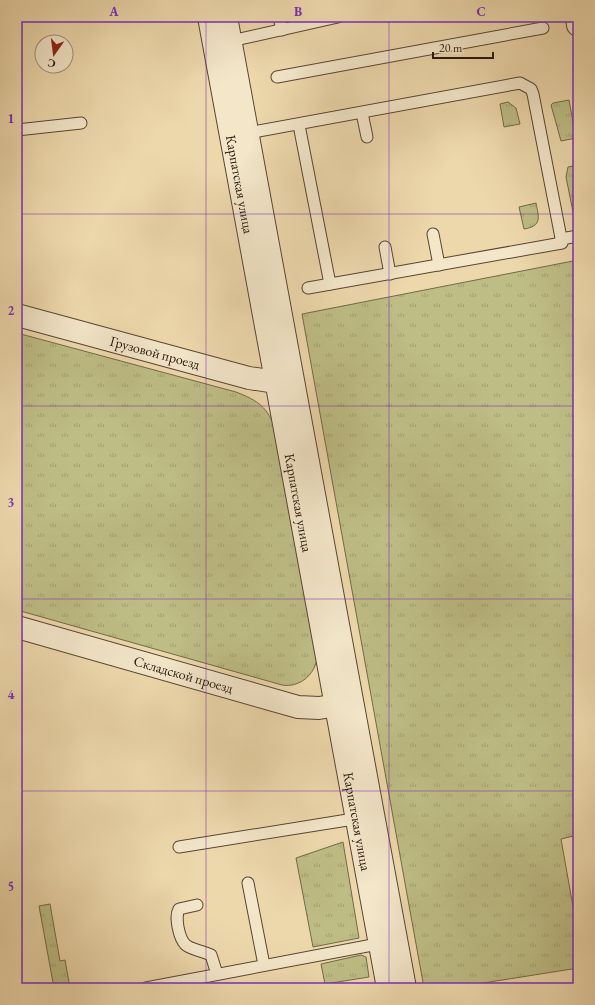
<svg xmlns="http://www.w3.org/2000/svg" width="595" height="1005" viewBox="0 0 595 1005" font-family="'EB Garamond',serif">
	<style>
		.grass { fill: url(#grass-tufts); stroke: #726a48 }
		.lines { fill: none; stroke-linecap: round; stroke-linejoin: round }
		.service-casing { stroke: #584633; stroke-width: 13 }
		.minor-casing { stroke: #584633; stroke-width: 24 }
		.service { stroke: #f3e6c9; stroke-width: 11 }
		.minor { stroke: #f3e6c9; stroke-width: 22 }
		.grid { fill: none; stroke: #7b2cbf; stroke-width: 1; stroke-opacity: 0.55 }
		.labels { text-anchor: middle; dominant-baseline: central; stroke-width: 3; stroke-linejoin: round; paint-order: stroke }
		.street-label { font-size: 14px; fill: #26160b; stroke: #f3e6c9 }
		.neatline { fill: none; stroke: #7b2cbf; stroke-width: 1.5 }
		.grid-label { font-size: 13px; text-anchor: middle; font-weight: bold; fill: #7b2cbf }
	</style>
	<defs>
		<pattern id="grass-tufts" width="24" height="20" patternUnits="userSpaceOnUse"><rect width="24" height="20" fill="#bebd85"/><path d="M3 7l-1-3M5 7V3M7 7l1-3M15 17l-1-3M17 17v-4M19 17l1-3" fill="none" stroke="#a3a272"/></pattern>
	</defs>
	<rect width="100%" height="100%" fill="#edd8ac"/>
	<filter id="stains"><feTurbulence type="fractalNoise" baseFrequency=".005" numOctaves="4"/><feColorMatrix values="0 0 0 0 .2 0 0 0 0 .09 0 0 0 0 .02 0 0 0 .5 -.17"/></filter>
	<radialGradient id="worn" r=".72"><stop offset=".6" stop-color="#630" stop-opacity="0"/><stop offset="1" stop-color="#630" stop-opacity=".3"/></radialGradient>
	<g class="grass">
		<path d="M569 100 576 138 561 141 551 105 553 103Z"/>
		<path d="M508 102 516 108 520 124 504 127 500 104Z"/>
		<path d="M578 165V219L574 217 566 177 568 167Z"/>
		<path d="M536 203C539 218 542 226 524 229L519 207Z"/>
		<path d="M578 260V835L561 839 578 935V968L452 988H424L302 314Z"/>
		<path d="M17 333 236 392C259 401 267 407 276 430L317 658C315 675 299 688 282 685L17 610Z"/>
		<path d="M343 842 359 938 313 947 296 858Z"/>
		<path d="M50 904 60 961 65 960 70 988H54L39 906Z"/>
		<path d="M361 955 366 957 369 977 325 984 321 964Z"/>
	</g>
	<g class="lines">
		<g class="service-casing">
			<g id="service">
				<path d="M279 17 282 30"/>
				<path d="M231 41 338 17"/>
				<path d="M277 77 543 28"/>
				<path d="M362 113 367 137"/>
				<path d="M299 125 330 284"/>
				<path d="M17 130 81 123"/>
				<path d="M248 133 520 83 531 89 533 94 562 243 308 288"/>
				<path d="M433 234 439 265"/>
				<path d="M561 239 578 236"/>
				<path d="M385 247 390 274"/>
				<path d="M179 847 360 818"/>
				<path d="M248 883 264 965"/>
				<path d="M197 905 179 909C176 915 177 920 178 927 183 952 191 946 211 955L217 974"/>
				<path d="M146 988 383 943"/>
			</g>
		</g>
		<g class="minor-casing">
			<g id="minor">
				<path id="s1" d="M209 17 388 988"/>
				<path d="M226 17 405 988"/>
				<path d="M577 17 578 25"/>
				<path id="s2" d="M17 315 249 378 276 382 289 380"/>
				<path id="s3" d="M17 627 298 707 319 708 350 703"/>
			</g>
		</g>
		<use href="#service" class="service"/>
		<use href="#minor" class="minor"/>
	</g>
	<path class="grid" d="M206 17V988M389 17V988M17 214H578M17 406H578M17 599H578M17 791H578"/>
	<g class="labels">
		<g class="street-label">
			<text stroke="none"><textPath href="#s1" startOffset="170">Карпатская улица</textPath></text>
			<text stroke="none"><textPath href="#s2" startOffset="143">Грузовой проезд</textPath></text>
			<text stroke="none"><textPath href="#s1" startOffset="494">Карпатская улица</textPath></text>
			<text stroke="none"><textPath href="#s3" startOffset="173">Складской проезд</textPath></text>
			<text stroke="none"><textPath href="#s1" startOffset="818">Карпатская улица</textPath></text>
		</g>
	</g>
	<rect width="595" height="1005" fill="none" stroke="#edd8ac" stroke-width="44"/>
	<g transform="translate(54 54) rotate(194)"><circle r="19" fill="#f3e6c9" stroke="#a1937d"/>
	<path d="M0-3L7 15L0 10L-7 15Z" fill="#8f2418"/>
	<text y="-6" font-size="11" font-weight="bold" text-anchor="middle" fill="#26160b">С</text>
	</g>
	<path d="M433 52v6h60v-6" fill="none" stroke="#26160b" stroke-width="2"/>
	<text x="439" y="52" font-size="12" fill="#26160b" stroke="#f3e6c9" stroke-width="3" paint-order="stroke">20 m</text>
	<rect x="22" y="22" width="551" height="961" class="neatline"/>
	<g class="grid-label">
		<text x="114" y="16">A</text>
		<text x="298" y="16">B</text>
		<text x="481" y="16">C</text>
		<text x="11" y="123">1</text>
		<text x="11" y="315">2</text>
		<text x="11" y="507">3</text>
		<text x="11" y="699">4</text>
		<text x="11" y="891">5</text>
	</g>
	<rect width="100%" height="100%" filter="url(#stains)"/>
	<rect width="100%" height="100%" fill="url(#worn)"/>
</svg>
